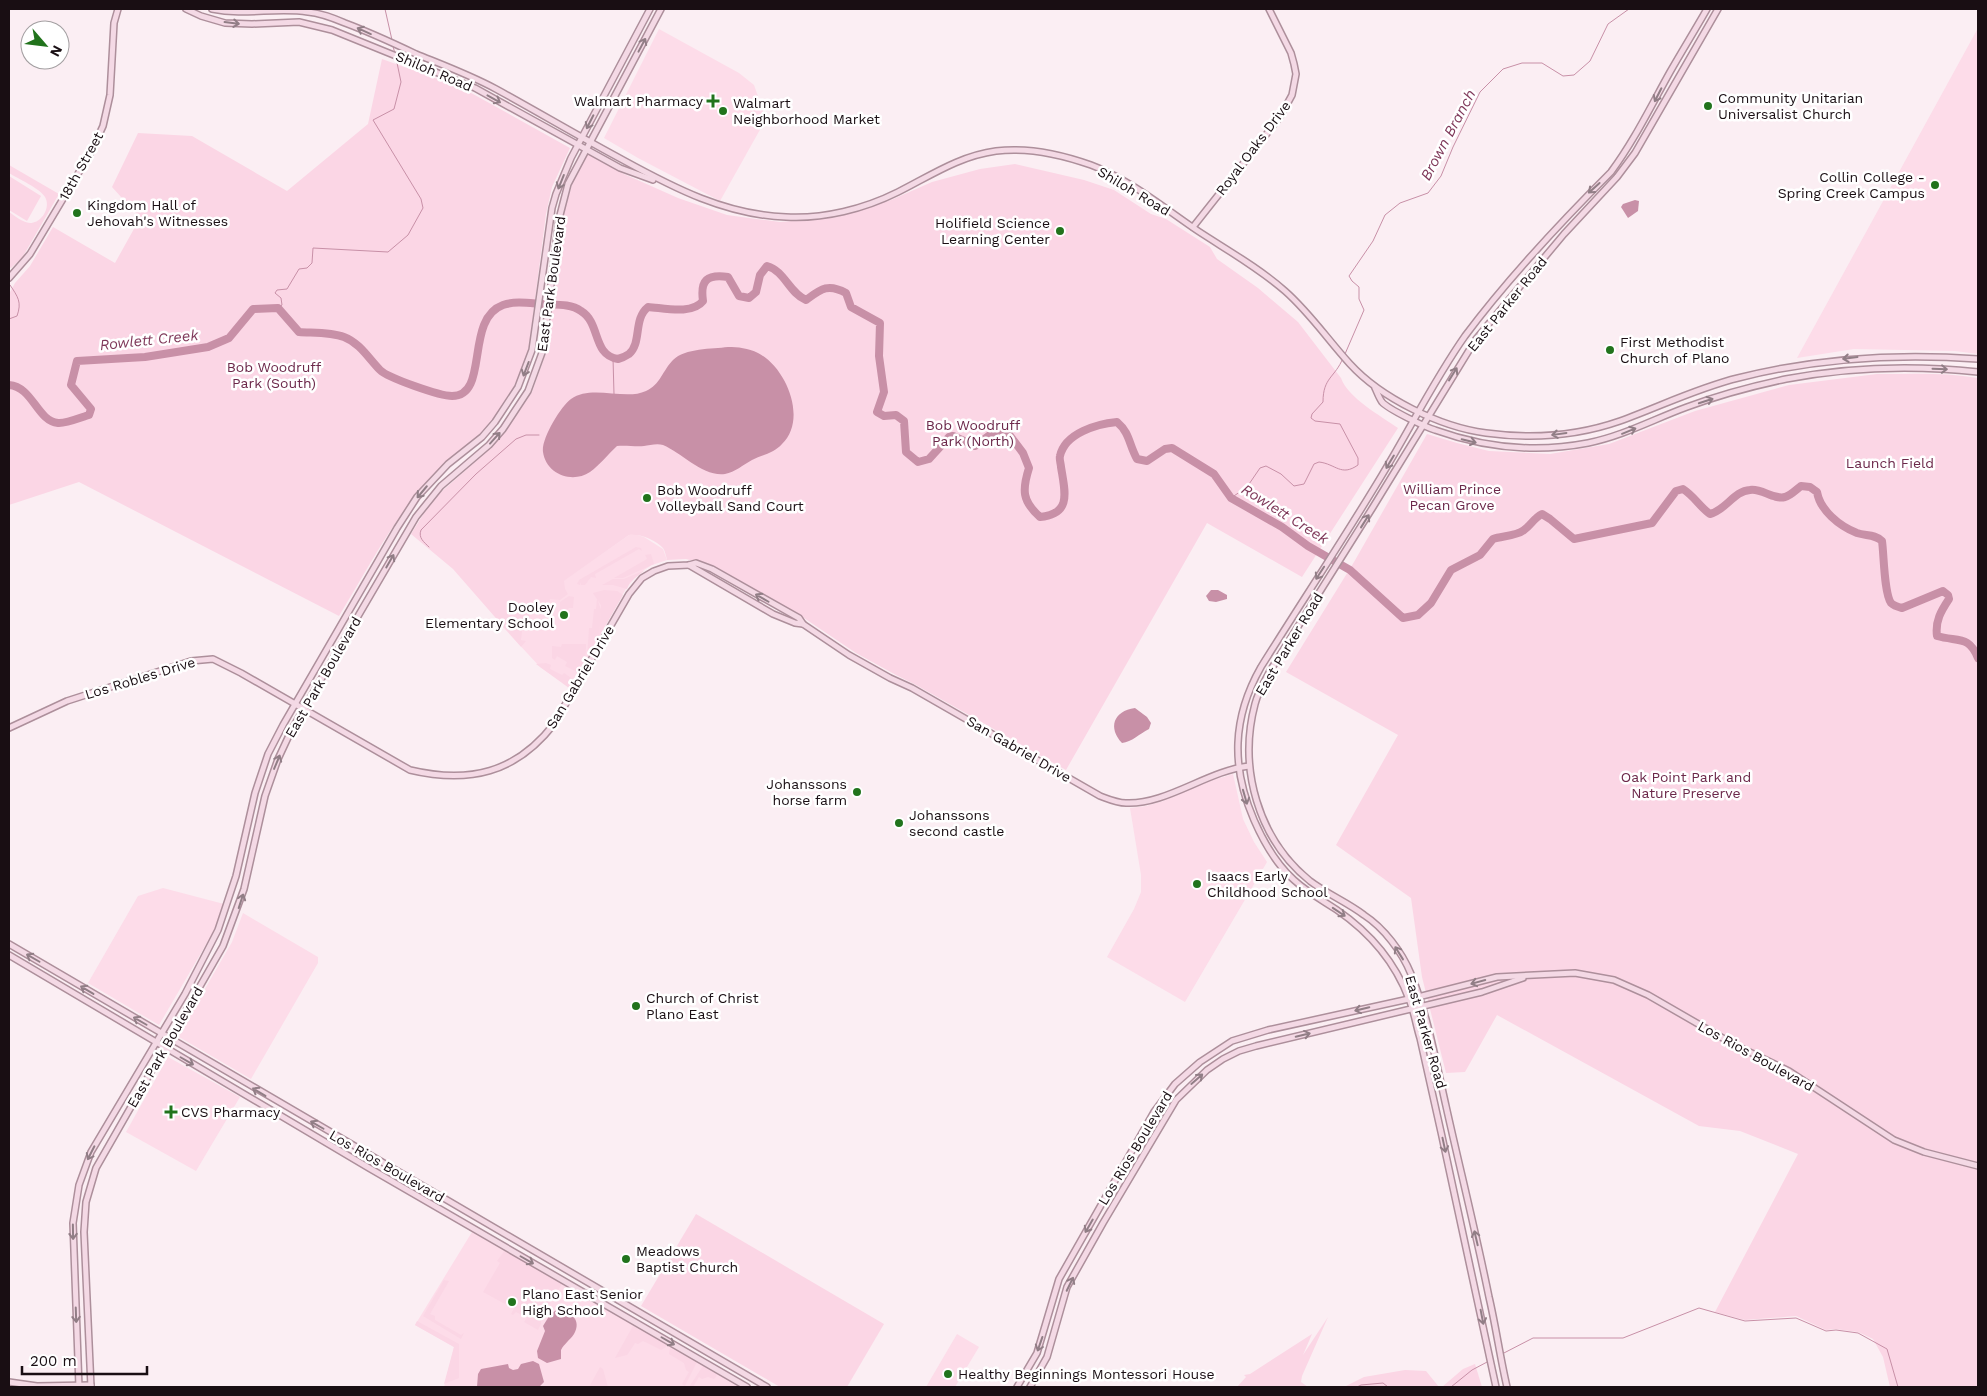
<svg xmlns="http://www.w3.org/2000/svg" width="1987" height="1396" viewBox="0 0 1987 1396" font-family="'Work Sans',sans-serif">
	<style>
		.built { fill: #fddce9 }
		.green { fill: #fbd6e5 }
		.water { fill: #c890a7 }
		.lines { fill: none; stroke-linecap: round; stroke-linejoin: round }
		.stream { stroke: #c890a7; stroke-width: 1 }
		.river { stroke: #c890a7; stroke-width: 8 }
		.secondary-casing { stroke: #ad8f9b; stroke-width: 8 }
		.secondary { stroke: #f4d9e5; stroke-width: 5 }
		.oneway { stroke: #917e86 }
		.poi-dot { fill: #21731c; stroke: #fff; stroke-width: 2 }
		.labels { text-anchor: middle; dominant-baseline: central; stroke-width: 5; stroke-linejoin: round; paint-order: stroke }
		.street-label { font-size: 14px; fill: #190e13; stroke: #fff }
		.poi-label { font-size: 14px; fill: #190e13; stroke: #fff; text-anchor: start }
		.park-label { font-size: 14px; fill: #6c284a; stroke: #fff }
		.water-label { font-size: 15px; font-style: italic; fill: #803a5b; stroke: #fff }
	</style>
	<rect width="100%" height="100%" fill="#fbeef3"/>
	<g class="built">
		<path d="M1978 28V354L1955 351 1854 349 1797 358Z"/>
		<path d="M659 29 739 73 754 85 766 119 720 201 638 158 604 138Z"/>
		<path d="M634 534 644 537 663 549 667 560 652 565 639 573 627 587 569 687 540 667 503 627 532 603 629 535Z"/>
		<path d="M1233 774 1243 819 1254 842 1267 862 1185 1002 1107 957 1134 909 1141 892V875L1130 808 1146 806 1163 801 1210 781Z"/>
		<path d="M163 888 224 904 215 929 159 1025 88 983 138 896Z"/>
		<path d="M243 913 318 957V963L251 1079 179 1037V1034L232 942Z"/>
		<path d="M168 1057 240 1097 196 1171 126 1132Z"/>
		<path d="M472 1232 740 1387H444L454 1347 415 1325Z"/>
		<path d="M957 1334 979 1347 955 1387H926Z"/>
	</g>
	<g class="green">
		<path d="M382 59 446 82 473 94 570 148 552 187 546 214 529 347C518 387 497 420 465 448 445 466 428 478 411 501 384 537 362 578 339 616L79 482 9 505V294L15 283 30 266 53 227 115 263 140 218 112 187 138 133 192 136 287 191 368 124Z"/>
		<path d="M588 153 624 174 678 198 727 215 780 222 837 217 891 200 932 182 980 169 1015 164 1084 180 1114 190 1151 214 1166 219 1210 247 1217 259 1258 288 1298 322 1341 378C1348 398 1381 416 1398 428L1302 577 1207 523 1066 770 916 685 896 675 856 653 801 616 782 607 710 565 686 559 667 560C666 556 665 551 663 548 656 540 639 533 629 535L564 581 565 589 568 594 560 600 550 599 549 603 536 602 535 606H531L529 622 523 623 521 640 526 641 521 647 522 648 453 569 411 534 424 513 440 493 485 453 504 433 532 392 547 350 564 212 574 178Z"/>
		<path d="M9 165 59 194 22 258 11 268 9 267V212C15 216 22 222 30 223 42 223 51 207 45 197 41 189 17 178 9 173Z"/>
		<path d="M9 176 41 196 27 221 9 210Z"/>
		<path d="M1877 374C1911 374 1945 372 1978 378V1387H1890L1883 1357 1873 1339 1858 1332 1835 1329 1826 1330 1796 1316 1745 1320 1715 1312 1798 1154 1740 1131 1699 1126 1497 1015 1465 1072 1446 1073 1422 977 1411 898 1336 845 1398 735 1286 672 1354 562 1427 434 1457 443 1489 451 1550 454 1609 444 1695 411 1789 385Z"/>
		<path d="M636 547 641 548 642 551 639 549 595 574 596 578 591 577 585 585H581L580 582V585L577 584 579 580Z"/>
		<path d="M651 554 654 564 623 578H614L647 559 645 555Z"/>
		<path d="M645 570 630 582 627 589 613 585H602L613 579H624Z"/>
		<path d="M604 590 617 591 623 595 599 637 601 605 593 593Z"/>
		<path d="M569 596 574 597 573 608H569L560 617V602Z"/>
		<path d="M597 598 601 610 599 638 587 658 589 628H592L594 609H596Z"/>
		<path d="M562 644H586C586 655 586 665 577 672L565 666 567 662 557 656 555 660 552 658V646L561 647Z"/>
		<path d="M536 664 546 663 551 665 550 669 562 675 564 673 574 680 569 688Z"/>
		<path d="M696 1214 884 1324 847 1387H780L641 1306Z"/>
		<path d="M505 1250 562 1284 541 1317V1324L538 1330 524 1322 527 1318 516 1312 513 1315 511 1314 517 1303 509 1298 505 1304 483 1292 500 1263 497 1261Z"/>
		<path d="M444 1280 449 1281 430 1314 435 1316V1320L461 1335 464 1333 461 1339 423 1316Z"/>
		<path d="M1328 1317 1302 1376 1301 1382 1308 1387H1237L1246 1377 1244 1375 1250 1374 1312 1334 1303 1355Z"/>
		<path d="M417 1321 459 1344V1378L444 1384 454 1347 415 1325Z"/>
		<path d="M633 1326 666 1344V1347L661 1350 643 1341 638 1344 635 1343 627 1355 615 1358Z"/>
		<path d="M670 1348 697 1362 685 1386 682 1384 689 1372 686 1370 684 1363 669 1354Z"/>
		<path d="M1475 1364 1482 1387H1442L1463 1369Z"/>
		<path d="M703 1366 717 1374 716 1377 714 1379 708 1377 702 1379 699 1377 693 1387H689Z"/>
		<path d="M600 1367 603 1369 608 1387H589Z"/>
		<path d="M1405 1370 1426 1371 1439 1387H1344L1364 1377Z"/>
	</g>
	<g class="water">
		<path d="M1635 200 1639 201 1638 211 1628 218 1621 207 1623 204Z"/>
		<path d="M728 347C738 347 748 348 758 353 786 367 808 419 782 444 774 453 762 455 752 460 743 465 735 472 725 474 703 477 682 453 663 445 658 443 649 445 644 446 636 447 626 445 617 446 608 454 600 465 590 472 572 484 546 474 543 452 541 439 561 406 571 399 592 384 625 401 646 391 660 385 663 370 673 360 685 348 712 349 728 347Z"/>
		<path d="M1211 590H1218L1227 595V599L1216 602 1209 601 1206 596Z"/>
		<path d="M1135 708 1147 717 1151 723 1149 729C1139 734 1132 742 1122 743 1108 728 1113 711 1135 708Z"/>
		<path d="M557 1310C571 1311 582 1320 574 1334 570 1340 564 1344 561 1350V1359L547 1363 538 1358 537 1351 545 1331 543 1326 551 1313Z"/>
		<path d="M533 1361 539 1364 544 1382 539 1387H477L478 1374 481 1369 508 1364 509 1368 513 1370 518 1369 521 1364Z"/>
	</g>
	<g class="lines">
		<g class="stream">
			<path d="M385 9 392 40"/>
			<path d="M393 46 395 54"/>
			<path d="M278 308 282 305 281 298 275 293 277 290 287 289 299 269 307 268 312 263 313 248 388 252 408 235 423 208 421 199 373 120 394 109 401 82 396 58"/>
			<path d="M9 319 17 316C22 302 18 297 10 285"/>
			<path d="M1345 354 1364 310 1359 299V287L1352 281 1349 276 1373 241 1385 215 1400 203 1428 193 1441 176 1453 147 1480 92 1503 69 1522 63H1542L1563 76 1574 75 1590 61 1608 24 1629 9"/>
			<path d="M613 358 614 394"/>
			<path d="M1231 498 1247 487 1260 468 1266 466 1281 474 1294 486 1304 484 1314 464 1319 462C1336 464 1341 477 1358 465V458L1340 424 1315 421 1311 418 1312 414 1323 402C1323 377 1335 378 1343 358"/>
			<path d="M429 547C424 542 418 538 421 530L476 474 516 439 526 435H539"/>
			<path d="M1502 1354 1533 1338H1623L1699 1308 1745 1321 1796 1318 1826 1331 1836 1330 1858 1333 1887 1349 1898 1387"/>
			<path d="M1357 1387 1361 1385 1383 1383 1388 1387"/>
			<path d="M1451 1387 1472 1370 1489 1361"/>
		</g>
		<path class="river" d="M9 385C33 387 37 421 58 423 65 424 82 417 89 415L91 409 71 385 77 361 145 357 208 347 229 338 253 309 278 308 299 332C313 333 331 332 344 337 360 343 369 359 380 370 388 378 440 396 452 396 490 396 464 319 503 305 515 301 528 303 541 304 554 305 570 303 581 311 601 323 592 355 618 359 622 358 626 356 629 354 642 343 633 319 648 307 664 308 692 315 703 301 700 280 707 274 728 277L739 296 749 298 756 292 760 275 767 266C785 271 789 293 806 300 821 289 828 283 846 293L851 307 880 323 879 356 884 392 877 412 884 416 896 415 904 421 906 452 918 462 929 459 949 437 953 436 975 446 994 432 1005 429 1023 453 1029 468C1022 490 1022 501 1040 517 1072 514 1065 492 1061 467 1061 464 1059 459 1060 456 1065 433 1097 424 1117 422 1130 433 1129 445 1137 459L1147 461 1165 449 1172 448 1214 474 1231 498 1282 527 1308 546 1350 570 1403 618 1418 615 1431 603 1451 570 1480 555 1493 539C1502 536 1517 536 1524 530 1531 525 1534 518 1542 514L1550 519 1574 539 1652 523 1676 491 1683 489C1694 496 1700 507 1710 514 1726 510 1734 491 1750 490 1762 488 1773 500 1785 497 1790 496 1797 489 1801 486L1810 487 1817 492C1820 510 1839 526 1857 533 1866 536 1875 534 1882 541 1884 555 1884 593 1891 603 1894 606 1898 607 1902 608L1943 591 1948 595 1949 599C1941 611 1935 621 1937 636 1958 642 1969 635 1978 658"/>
		<g class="secondary-casing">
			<g id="secondary">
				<path d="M186 9 201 16 225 23 252 24 299 22 332 30 475 88 620 168 653 180"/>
				<path d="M212 9C246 16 275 7 308 12 321 13 333 18 345 23 369 32 393 43 416 54 443 65 470 75 496 89 538 112 580 137 623 160 674 188 726 215 786 217 824 219 864 209 898 192 930 176 959 156 996 151 1028 147 1060 154 1091 165 1129 179 1164 208 1198 231 1227 250 1259 268 1285 291 1310 313 1328 340 1350 364 1381 398 1440 427 1486 433 1530 439 1577 436 1620 421 1659 407 1697 388 1738 378 1817 358 1897 353 1978 359"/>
				<path d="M1193 227 1280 117 1292 95 1296 74 1294 64 1291 53 1269 9"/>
				<path d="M9 278 30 254 91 152 103 126 110 95 114 23 118 9"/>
				<path d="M1375 388C1377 392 1379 398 1382 402 1388 409 1425 427 1435 430 1485 448 1536 453 1588 443 1623 436 1654 419 1687 407 1719 395 1753 386 1786 379 1849 367 1914 365 1978 372"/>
				<path d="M689 565 773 614 795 623 803 624"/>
				<path d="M9 728 67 701 191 661 213 659 241 673 410 770C469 784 516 773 554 724L629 594 642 578 654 571 668 566 689 565 696 563 712 569 799 618 803 624 849 655 890 678 912 688 1100 796C1108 799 1117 803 1126 803 1166 805 1207 771 1249 766"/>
				<path d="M9 944 767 1387"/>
				<path d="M9 955 369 1168 747 1387"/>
				<path d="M9 1382 37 1386 91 1385"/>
				<path d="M79 1387 73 1223 79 1185 91 1152 185 994 218 930 236 876 255 793 268 754 283 725 397 528 417 497 448 464 482 437 495 422 518 387 532 350 552 208 556 194 571 158 650 9"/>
				<path d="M91 1387 84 1232 86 1202 96 1168 223 946 244 889 265 796 278 759 292 729 416 517 441 486 489 445 503 429 528 391 543 350 559 219 568 184 661 9"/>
				<path d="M1017 1387 1037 1353 1059 1279 1154 1112 1175 1084 1200 1062 1232 1041 1268 1030 1418 997 1497 977 1575 973 1614 980 1648 995 1733 1044 1789 1071 1894 1140 1924 1152 1978 1166"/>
				<path d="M1030 1387 1047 1357 1067 1287 1103 1223 1176 1100 1207 1070 1223 1059 1239 1051 1256 1046 1482 992 1523 978"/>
				<path d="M1496 1387C1478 1302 1460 1217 1441 1132 1434 1100 1427 1069 1420 1038 1416 1025 1414 1011 1409 999 1395 962 1369 932 1337 910 1322 900 1307 892 1294 880 1276 864 1264 843 1254 820 1231 767 1232 718 1261 667 1301 603 1343 540 1382 475 1410 429 1434 380 1465 336 1509 277 1559 224 1611 172 1634 141 1651 106 1670 72 1682 51 1695 30 1707 9"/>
				<path d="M1507 1387C1500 1357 1496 1327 1489 1297 1476 1233 1460 1169 1446 1106 1436 1062 1428 1016 1411 974 1402 952 1384 928 1364 915 1347 902 1327 894 1310 881 1258 839 1238 768 1255 704 1258 692 1264 682 1270 671L1373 507 1476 339 1564 234 1617 177 1635 153 1718 9"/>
			</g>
		</g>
		<use href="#secondary" class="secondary"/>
	</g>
	<defs><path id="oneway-shaft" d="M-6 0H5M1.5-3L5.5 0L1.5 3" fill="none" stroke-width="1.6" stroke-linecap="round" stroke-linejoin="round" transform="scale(1.25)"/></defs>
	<g class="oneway">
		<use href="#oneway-shaft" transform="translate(232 23) rotate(7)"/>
		<use href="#oneway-shaft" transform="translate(364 31) rotate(-156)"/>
		<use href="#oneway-shaft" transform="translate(642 45) rotate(-62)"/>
		<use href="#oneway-shaft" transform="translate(1658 95) rotate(117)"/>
		<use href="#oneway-shaft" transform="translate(494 99) rotate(29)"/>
		<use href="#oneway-shaft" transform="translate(590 122) rotate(117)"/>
		<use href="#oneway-shaft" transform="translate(561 182) rotate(112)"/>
		<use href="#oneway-shaft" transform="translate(1594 188) rotate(138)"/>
		<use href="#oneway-shaft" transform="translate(1850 358) rotate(173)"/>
		<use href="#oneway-shaft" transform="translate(526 369) rotate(111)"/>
		<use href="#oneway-shaft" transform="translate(1940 369) rotate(2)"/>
		<use href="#oneway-shaft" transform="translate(1453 374) rotate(-58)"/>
		<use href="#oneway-shaft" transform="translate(1706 401) rotate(-18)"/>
		<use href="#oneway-shaft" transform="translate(1629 431) rotate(-22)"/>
		<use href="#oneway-shaft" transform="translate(1559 434) rotate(172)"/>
		<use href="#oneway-shaft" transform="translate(495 438) rotate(-48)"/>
		<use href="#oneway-shaft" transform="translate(1469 441) rotate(13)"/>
		<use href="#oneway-shaft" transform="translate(1390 462) rotate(121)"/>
		<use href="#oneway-shaft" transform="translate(422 492) rotate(130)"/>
		<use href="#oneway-shaft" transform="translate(1365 521) rotate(-58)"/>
		<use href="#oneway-shaft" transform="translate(390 561) rotate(-60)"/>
		<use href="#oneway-shaft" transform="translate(1320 573) rotate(123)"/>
		<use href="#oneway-shaft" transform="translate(762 598) rotate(-150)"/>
		<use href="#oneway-shaft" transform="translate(277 762) rotate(-67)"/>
		<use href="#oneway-shaft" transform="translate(1245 797) rotate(74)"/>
		<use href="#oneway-shaft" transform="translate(241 901) rotate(-72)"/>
		<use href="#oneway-shaft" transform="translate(1339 912) rotate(34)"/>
		<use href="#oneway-shaft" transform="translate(1399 953) rotate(-122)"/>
		<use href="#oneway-shaft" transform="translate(33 958) rotate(-150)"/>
		<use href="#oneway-shaft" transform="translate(1478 982) rotate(165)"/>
		<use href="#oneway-shaft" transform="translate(87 990) rotate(-149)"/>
		<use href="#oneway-shaft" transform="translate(1362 1009) rotate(167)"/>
		<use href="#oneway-shaft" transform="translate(140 1021) rotate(-150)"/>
		<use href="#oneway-shaft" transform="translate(1303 1035) rotate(-13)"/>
		<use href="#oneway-shaft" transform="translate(187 1061) rotate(30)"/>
		<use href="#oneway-shaft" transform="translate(1197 1079) rotate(-41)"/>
		<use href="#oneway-shaft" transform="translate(259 1092) rotate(-149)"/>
		<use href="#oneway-shaft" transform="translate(317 1125) rotate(-150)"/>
		<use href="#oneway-shaft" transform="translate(1444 1145) rotate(78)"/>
		<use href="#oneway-shaft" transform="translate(91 1153) rotate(117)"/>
		<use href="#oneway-shaft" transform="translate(1089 1226) rotate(120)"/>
		<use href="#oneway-shaft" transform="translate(73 1232) rotate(89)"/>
		<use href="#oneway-shaft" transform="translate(1476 1238) rotate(-103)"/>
		<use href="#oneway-shaft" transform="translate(527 1260) rotate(30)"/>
		<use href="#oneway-shaft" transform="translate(1070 1284) rotate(-64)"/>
		<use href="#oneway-shaft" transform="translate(76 1315) rotate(88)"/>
		<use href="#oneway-shaft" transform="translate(1482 1317) rotate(79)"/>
		<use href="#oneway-shaft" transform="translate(668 1341) rotate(30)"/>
		<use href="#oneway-shaft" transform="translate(1040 1344) rotate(109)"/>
	</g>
	<g class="poi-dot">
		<path d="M710.5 93.5h5v5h5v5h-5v5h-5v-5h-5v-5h5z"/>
		<circle cx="1708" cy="106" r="5"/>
		<circle cx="723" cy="111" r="5"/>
		<circle cx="1935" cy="185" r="5"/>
		<circle cx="77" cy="213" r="5"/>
		<circle cx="1060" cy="231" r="5"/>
		<circle cx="1610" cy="350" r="5"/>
		<circle cx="647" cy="498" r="5"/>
		<circle cx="564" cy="615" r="5"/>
		<circle cx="857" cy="792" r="5"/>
		<circle cx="899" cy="823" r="5"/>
		<circle cx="1197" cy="884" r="5"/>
		<circle cx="636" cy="1006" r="5"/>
		<path d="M168.5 1104.5h5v5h5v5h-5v5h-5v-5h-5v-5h5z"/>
		<circle cx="626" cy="1259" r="5"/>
		<circle cx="512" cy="1302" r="5"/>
		<circle cx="948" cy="1374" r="5"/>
	</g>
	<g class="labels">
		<g class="street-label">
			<text transform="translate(434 71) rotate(23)">Shiloh Road</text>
			<text transform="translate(1253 148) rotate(-53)">Royal Oaks Drive</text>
			<text transform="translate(81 166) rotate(-61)">18th Street</text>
			<text transform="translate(1134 191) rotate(31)">Shiloh Road</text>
			<text transform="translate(551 284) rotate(-82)">East Park Boulevard</text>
			<text transform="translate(1507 304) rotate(-51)">East Parker Road</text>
			<text transform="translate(1289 644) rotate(-59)">East Parker Road</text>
			<text transform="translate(323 677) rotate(-60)">East Park Boulevard</text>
			<text transform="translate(580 677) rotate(-59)">San Gabriel Drive</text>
			<text transform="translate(140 678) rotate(-17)">Los Robles Drive</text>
			<text transform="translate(1019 749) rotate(30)">San Gabriel Drive</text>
			<text transform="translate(1426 1032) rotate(74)">East Parker Road</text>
			<text transform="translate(165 1047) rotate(-60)">East Park Boulevard</text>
			<text transform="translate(1756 1056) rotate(29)">Los Rios Boulevard</text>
			<text transform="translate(1135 1148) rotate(-59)">Los Rios Boulevard</text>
			<text transform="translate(387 1166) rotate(30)">Los Rios Boulevard</text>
		</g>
		<g class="poi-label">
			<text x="1718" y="98">Community Unitarian<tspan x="1718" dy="16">Universalist Church</tspan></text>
			<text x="703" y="101" text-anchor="end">Walmart Pharmacy</text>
			<text x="733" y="103">Walmart<tspan x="733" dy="16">Neighborhood Market</tspan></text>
			<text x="1925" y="177" text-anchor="end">Collin College -<tspan x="1925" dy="16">Spring Creek Campus</tspan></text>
			<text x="87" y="205">Kingdom Hall of<tspan x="87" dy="16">Jehovah's Witnesses</tspan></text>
			<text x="1050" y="223" text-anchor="end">Holifield Science<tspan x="1050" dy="16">Learning Center</tspan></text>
			<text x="1620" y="342">First Methodist<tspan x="1620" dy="16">Church of Plano</tspan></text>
			<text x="657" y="490">Bob Woodruff<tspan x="657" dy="16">Volleyball Sand Court</tspan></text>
			<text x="554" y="607" text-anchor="end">Dooley<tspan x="554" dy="16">Elementary School</tspan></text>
			<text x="847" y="784" text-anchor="end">Johanssons<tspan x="847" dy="16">horse farm</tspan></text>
			<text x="909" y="815">Johanssons<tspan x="909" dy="16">second castle</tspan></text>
			<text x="1207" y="876">Isaacs Early<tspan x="1207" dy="16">Childhood School</tspan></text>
			<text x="646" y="998">Church of Christ<tspan x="646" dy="16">Plano East</tspan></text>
			<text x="181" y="1112">CVS Pharmacy</text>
			<text x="636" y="1251">Meadows<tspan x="636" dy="16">Baptist Church</tspan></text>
			<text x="522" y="1294">Plano East Senior<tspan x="522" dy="16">High School</tspan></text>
			<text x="958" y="1374">Healthy Beginnings Montessori House</text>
		</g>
		<g class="park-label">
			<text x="274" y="367">Bob Woodruff<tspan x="274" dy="16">Park (South)</tspan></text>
			<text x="973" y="425">Bob Woodruff<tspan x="973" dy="16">Park (North)</tspan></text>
			<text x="1890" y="463">Launch Field</text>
			<text x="1452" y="489">William Prince<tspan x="1452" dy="16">Pecan Grove</tspan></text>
			<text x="1686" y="777">Oak Point Park and<tspan x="1686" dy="16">Nature Preserve</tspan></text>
		</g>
		<g class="water-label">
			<text transform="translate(1448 135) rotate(-62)">Brown Branch</text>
			<text transform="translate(149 340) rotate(-6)">Rowlett Creek</text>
			<text transform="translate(1285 514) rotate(32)">Rowlett Creek</text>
		</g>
	</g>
	<rect width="1987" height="1396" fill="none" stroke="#190e13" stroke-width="20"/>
	<g transform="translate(45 45) rotate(118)"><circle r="24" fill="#ffffff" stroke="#a39fa1"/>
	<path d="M0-4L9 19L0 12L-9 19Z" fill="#21731c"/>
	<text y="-8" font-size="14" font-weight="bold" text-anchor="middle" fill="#190e13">N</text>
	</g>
	<path d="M22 1366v8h125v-8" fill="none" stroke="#190e13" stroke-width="2.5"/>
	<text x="30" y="1366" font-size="15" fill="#190e13" stroke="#ffffff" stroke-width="4" paint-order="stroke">200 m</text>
</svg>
